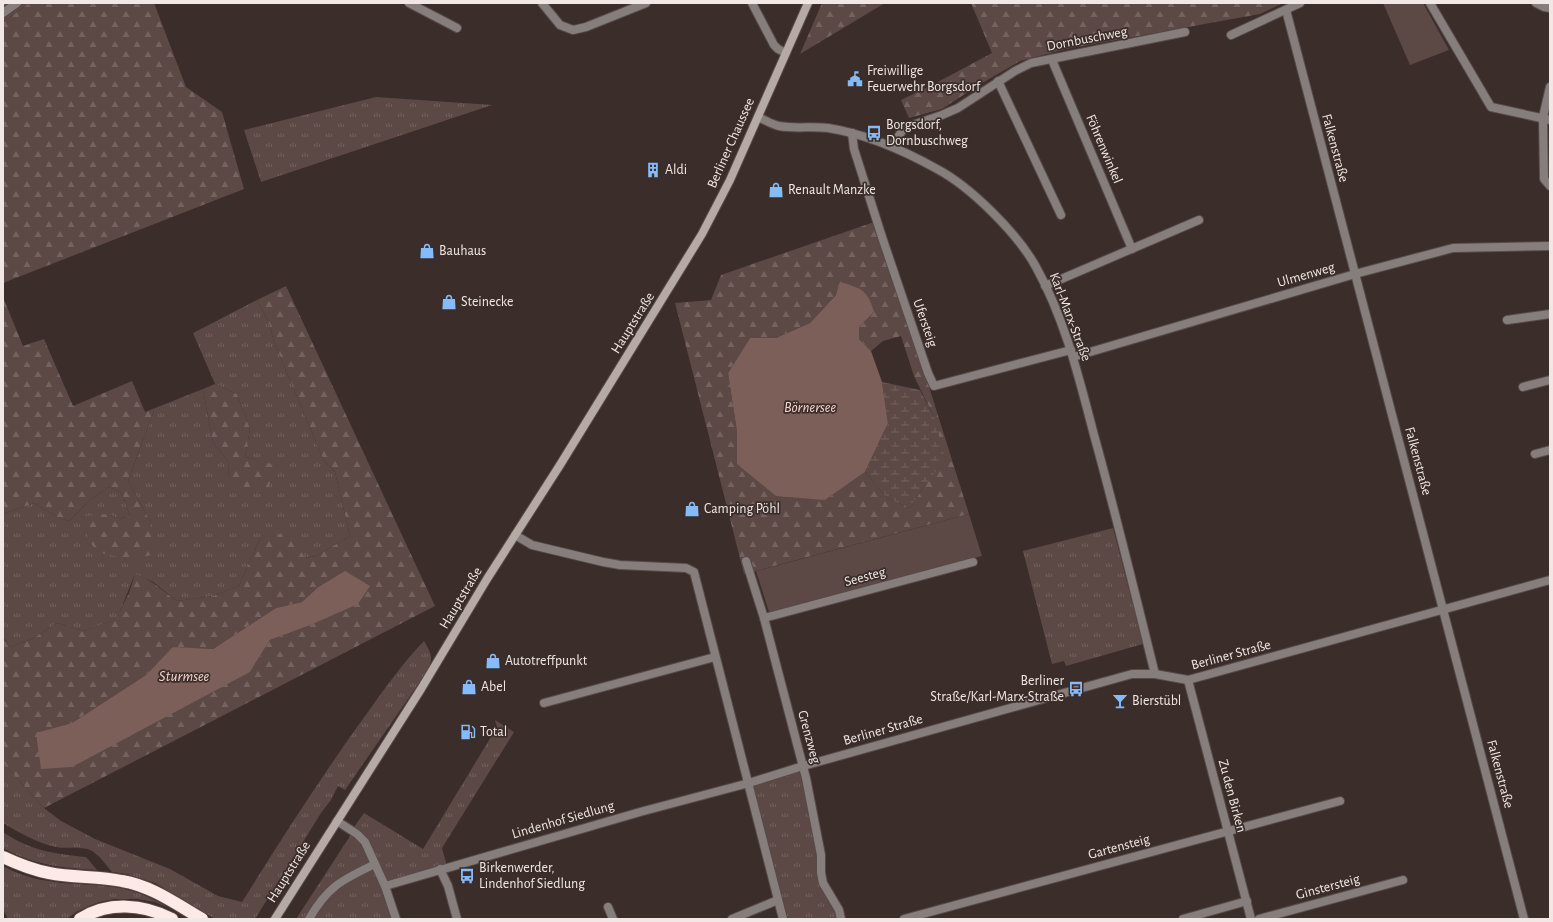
<svg xmlns="http://www.w3.org/2000/svg" width="1553" height="922" viewBox="0 0 1553 922" font-family="'Alegreya Sans',sans-serif">
	<style>
		.grass { fill: url(#grass-tufts) }
		.forest { fill: url(#forest-firs); fill-rule: evenodd }
		.wetland { fill: url(#wetland-marsh) }
		.green { fill: #5c4845 }
		.water { fill: #7d5f59 }
		.lines { fill: none; stroke-linecap: round; stroke-linejoin: round }
		.street-casing { stroke: #584b48; stroke-width: 10 }
		.secondary-casing { stroke: #584b48; stroke-width: 10 }
		.highway-casing { stroke: #584b48; stroke-width: 14 }
		.street { stroke: #867e7d; stroke-width: 8 }
		.secondary { stroke: #b6aaa7; stroke-width: 8 }
		.highway { stroke: #fdeae6; stroke-width: 12 }
		.labels { text-anchor: middle; dominant-baseline: central; stroke-width: 3.5; stroke-linejoin: round; paint-order: stroke }
		.street-label { font-size: 14px; fill: #f1e8e6; stroke: #3b2d2a }
		.poi-label { font-size: 14px; fill: #f1e8e6; stroke: #3b2d2a; text-anchor: start }
		.water-label { font-size: 15px; font-style: italic; fill: #fad5ce; stroke: #3b2d2a }
	</style>
	<defs>
		<pattern id="grass-tufts" width="24" height="20" patternUnits="userSpaceOnUse"><rect width="24" height="20" fill="#5c4845"/><path d="M3 7l-1-3M5 7V3M7 7l1-3M15 17l-1-3M17 17v-4M19 17l1-3" fill="none" stroke="#746260"/></pattern>
		<pattern id="forest-firs" width="22" height="20" patternUnits="userSpaceOnUse"><rect width="22" height="20" fill="#5c4845"/><path d="M5 1l3.5 6h-7zM16 11l3.5 6h-7z" fill="#746260"/></pattern>
		<pattern id="wetland-marsh" width="20" height="14" patternUnits="userSpaceOnUse"><rect width="20" height="14" fill="#5c4845"/><path d="M1 5h8M5 5V1M11 12h8M15 12V8" fill="none" stroke="#746260"/></pattern>
	</defs>
	<rect width="100%" height="100%" fill="#3b2d2a"/>
	<g class="grass">
		<path d="M3 3H30L3 22Z"/>
		<path d="M376 97 492 105 261 182 244 130Z"/>
		<path d="M257 300 269 323 274 342 324 461 335 472 350 536 316 556 305 558 261 536 239 586 213 596 177 601 153 582 135 574 117 619 84 631 57 623 34 638 10 647 3 637V514L34 503 59 518 69 521 90 500 109 487 122 493 130 516 118 519 108 514 87 536 150 521 128 481 155 408 203 389 213 443 228 461 229 478 255 459 245 457 250 429 237 394 215 384 193 333Z"/>
		<path d="M1113 528 1143 644 1066 666 1064 661 1052 664 1023 551Z"/>
		<path d="M424 641C432 655 434 658 426 673L345 790 338 786 331 800 321 813 255 919H215L155 883 127 874 112 872C106 865 99 854 90 850 80 846 67 849 56 847 37 843 20 833 3 823V763L44 808 61 821 95 839 170 869 218 896 242 902C277 846 312 791 350 737 374 704 396 670 424 641Z"/>
		<path d="M495 720 514 732 442 848 447 866 385 885 376 864 352 830 364 813 423 849 497 727Z"/>
		<path d="M798 767 815 831 818 853 839 919H788L751 782Z"/>
		<path d="M3 832C29 850 54 854 86 857L97 870C63 868 33 865 3 848Z"/>
		<path d="M352 833 359 838 373 864 344 878 307 919H296Z"/>
		<path d="M3 866C43 888 78 881 120 888 138 891 155 900 171 909L155 902 137 899H114L99 902 89 906 76 912 67 919H8L3 909Z"/>
		<path d="M374 866 395 919H310L332 890Z"/>
	</g>
	<g class="forest">
		<path d="M30 3H154L186 87 222 112 244 189 3 283V22Z"/>
		<path d="M822 3H885L800 54Z"/>
		<path d="M971 3H1283L1260 14 1066 49 1020 61 977 86 942 109 909 118 901 100 936 83 992 53Z"/>
		<path d="M877 221 969 514 744 574 675 303 711 300 721 275ZM836 295 874 312 859 327V339L871 351 883 341 901 336 914 376 934 417 924 486 910 508 887 498 865 472 825 500 737 464V432L728 373 750 338H776L810 323Z"/>
		<path d="M286 286 435 606 44 808 3 763V638L10 647 34 638 57 623 84 631 116 619 129 593 135 574C151 579 163 591 177 601L213 596 239 586 261 536 290 533 305 558 316 556 350 536 335 472 324 461 274 342 269 323 257 300ZM317 588 308 626 270 640 250 672 36 733 72 723 146 675 173 648 213 649 276 608 302 602Z"/>
		<path d="M3 297 23 346 44 339 73 406 132 381 145 412 155 408 128 481 150 521 153 555 130 559 96 552 87 536 86 516 108 514 118 519 130 516 122 493 109 487 90 500 69 521 59 518 34 503 3 514Z"/>
		<path d="M215 384 237 394 250 429 245 457 255 459 273 465 269 487 245 497 229 478 228 461 213 443 203 389Z"/>
	</g>
	<path class="wetland" d="M882 382 920 390 934 417 945 459 924 486 910 508 887 498 865 472 888 423Z"/>
	<g class="green">
		<path d="M1383 3H1423L1449 50 1410 65Z"/>
		<path d="M969 514 982 556 769 612 756 571Z"/>
	</g>
	<g class="water">
		<path d="M840 282C861 288 868 290 874 312L859 327V339L871 351 882 382 888 423 865 472 825 500 776 496 737 464V432L728 373 750 338H776L810 323 836 295Z"/>
		<path d="M345 571 370 586 358 604 308 626 270 640 250 672 72 767 41 769 36 733 72 723 146 675 173 647 213 649 276 608 302 602 317 588Z"/>
	</g>
	<g class="lines">
		<g class="street-casing">
			<g id="street">
				<path d="M409 3 457 28"/>
				<path d="M542 3 560 25 573 30 586 27 646 3"/>
				<path d="M752 3 774 45 778 49 786 53"/>
				<path d="M1430 3 1491 107 1550 120"/>
				<path d="M1536 3 1544 7 1550 8"/>
				<path d="M1286 10 1524 919"/>
				<path d="M3 13 17 3"/>
				<path d="M1231 35 1300 3"/>
				<path d="M1052 60 1132 249"/>
				<path d="M998 81 1061 215"/>
				<path d="M1550 87 1543 117 1544 179 1550 186"/>
				<path d="M758 117C765 120 771 124 779 126 795 129 812 126 828 128 867 134 903 150 937 169 971 187 1018 234 1036 267 1065 319 1079 378 1094 435 1116 514 1135 594 1155 674"/>
				<path d="M852 133 854 149 882 237 928 373 934 386 1071 350"/>
				<path d="M892 146 904 128 942 115 958 108 1015 71 1031 63 1185 32"/>
				<path d="M1045 286 1199 220"/>
				<path d="M1507 320 1550 314"/>
				<path d="M1073 357 1355 274 1453 248 1550 246"/>
				<path d="M1523 387 1550 380"/>
				<path d="M1535 454 1550 450"/>
				<path d="M515 535 532 545 603 562 620 565 686 568 694 572 783 919"/>
				<path d="M746 561 764 618 806 778 821 855V873L823 883 839 910 841 919"/>
				<path d="M764 618 973 562"/>
				<path d="M1188 680 1251 919"/>
				<path d="M544 703 715 657"/>
				<path d="M337 821 357 834 365 842 385 886 396 919"/>
				<path d="M440 869 448 886 457 919"/>
				<path d="M385 886 640 812 749 783 803 766 1132 674H1155L1188 680 1550 580"/>
				<path d="M608 907 613 919"/>
				<path d="M309 919C328 886 342 880 375 864"/>
				<path d="M732 919 778 900"/>
				<path d="M904 919 1340 801"/>
				<path d="M1183 919 1247 901"/>
				<path d="M1259 919 1403 880"/>
			</g>
		</g>
		<g class="secondary-casing">
			<path id="secondary" d="M275 919 421 689 487 579 560 465 702 234 730 180 808 3"/>
		</g>
		<g class="highway-casing">
			<g id="highway">
				<path d="M3 857C18 864 33 870 49 873 73 878 98 876 122 881 152 886 176 904 202 919"/>
				<path d="M80 919C109 901 143 904 172 919"/>
			</g>
		</g>
		<use href="#street" class="street"/>
		<use href="#secondary" class="secondary"/>
		<use href="#highway" class="highway"/>
	</g>
	<defs>
		<g id="civic-bare" transform="scale(1.2)"><path d="M-.6-6.5H3V-4.5H.6V-3L4-1V1h2V6H-6V1h2V-1L-.6-3ZM-1.2 2.5V6h2.4V2.5Z" fill="#85bbfb" stroke="#3b2d2a" stroke-width="2.5" paint-order="stroke"/></g>
		<g id="bus-bare" transform="scale(1.2)"><path d="M-5-6H5V4H4V6H2V4H-2V6H-4V4H-5ZM-3.5-4V0h7V-4ZM-3.5 1.2v1.5H-2V1.2ZM2 1.2v1.5H3.5V1.2Z" fill="#85bbfb" stroke="#3b2d2a" stroke-width="2.5" paint-order="stroke"/></g>
		<g id="building-bare" transform="scale(1.2)"><path d="M-4-6H4V6H1V3H-1V6H-4ZM-2.5-4.3h1.7v1.8h-1.7ZM.8-4.3h1.7v1.8H.8ZM-2.5-1h1.7V.8h-1.7ZM.8-1h1.7V.8H.8Z" fill="#85bbfb" stroke="#3b2d2a" stroke-width="2.5" paint-order="stroke"/></g>
		<g id="shop-bare" transform="scale(1.2)"><path d="M-5-2.5h2.3a2.7 3.5 0 0 1 5.4 0H5L5.5 6h-11ZM-1.5-2.5h3a1.5 2.3 0 0 0-3 0Z" fill="#85bbfb" stroke="#3b2d2a" stroke-width="2.5" paint-order="stroke"/></g>
		<g id="bar-bare" transform="scale(1.2)"><path d="M-6-5H6L.8 .8V4.5H3.5V6h-7V4.5H-.8V.8Z" fill="#85bbfb" stroke="#3b2d2a" stroke-width="2.5" paint-order="stroke"/></g>
		<g id="fuel-bare" transform="scale(1.2)"><path d="M-5.5-6h7V0h2V4h1.3V-2.5L3-4.5l.8-.8L6-3V5H2.5V1h-1V6h-7ZM-4.2-4.7v3.2H.2V-4.7Z" fill="#85bbfb" stroke="#3b2d2a" stroke-width="2.5" paint-order="stroke"/></g>
	</defs>
	<g fill-rule="evenodd">
		<use href="#civic-bare" x="855" y="79"/>
		<use href="#bus-bare" x="874" y="133"/>
		<use href="#building-bare" x="653" y="170"/>
		<use href="#shop-bare" x="776" y="190"/>
		<use href="#shop-bare" x="427" y="251"/>
		<use href="#shop-bare" x="449" y="302"/>
		<use href="#shop-bare" x="692" y="509"/>
		<use href="#shop-bare" x="493" y="661"/>
		<use href="#shop-bare" x="469" y="687"/>
		<use href="#bus-bare" x="1076" y="689"/>
		<use href="#bar-bare" x="1120" y="701"/>
		<use href="#fuel-bare" x="468" y="732"/>
		<use href="#bus-bare" x="467" y="876"/>
	</g>
	<g class="labels">
		<g class="street-label">
			<text transform="translate(1087 39) rotate(-11)">Dornbuschweg</text>
			<text transform="translate(731 143) rotate(-66)">Berliner Chaussee</text>
			<text transform="translate(1335 148) rotate(75)">Falkenstraße</text>
			<text transform="translate(1104 149) rotate(67)">Föhrenwinkel</text>
			<text transform="translate(1306 275) rotate(-16)">Ulmenweg</text>
			<text transform="translate(1070 317) rotate(69)">Karl-Marx-Straße</text>
			<text transform="translate(633 323) rotate(-58)">Hauptstraße</text>
			<text transform="translate(925 323) rotate(71)">Ufersteig</text>
			<text transform="translate(1418 461) rotate(75)">Falkenstraße</text>
			<text transform="translate(865 577) rotate(-15)">Seesteg</text>
			<text transform="translate(461 598) rotate(-59)">Hauptstraße</text>
			<text transform="translate(1231 655) rotate(-15)">Berliner Straße</text>
			<text transform="translate(883 730) rotate(-16)">Berliner Straße</text>
			<text transform="translate(809 737) rotate(75)">Grenzweg</text>
			<text transform="translate(1500 774) rotate(75)">Falkenstraße</text>
			<text transform="translate(1232 796) rotate(75)">Zu den Birken</text>
			<text transform="translate(563 820) rotate(-16)">Lindenhof Siedlung</text>
			<text transform="translate(1119 847) rotate(-15)">Gartensteig</text>
			<text transform="translate(289 872) rotate(-58)">Hauptstraße</text>
			<text transform="translate(1328 887) rotate(-15)">Ginstersteig</text>
		</g>
		<g class="poi-label">
			<text x="867" y="71">Freiwillige<tspan x="867" dy="16">Feuerwehr Borgsdorf</tspan></text>
			<text x="886" y="125">Borgsdorf,<tspan x="886" dy="16">Dornbuschweg</tspan></text>
			<text x="665" y="170">Aldi</text>
			<text x="788" y="190">Renault Manzke</text>
			<text x="439" y="251">Bauhaus</text>
			<text x="461" y="302">Steinecke</text>
			<text x="704" y="509">Camping Pöhl</text>
			<text x="505" y="661">Autotreffpunkt</text>
			<text x="1064" y="681" text-anchor="end">Berliner<tspan x="1064" dy="16">Straße/Karl-Marx-Straße</tspan></text>
			<text x="481" y="687">Abel</text>
			<text x="1132" y="701">Bierstübl</text>
			<text x="480" y="732">Total</text>
			<text x="479" y="868">Birkenwerder,<tspan x="479" dy="16">Lindenhof Siedlung</tspan></text>
		</g>
		<g class="water-label">
			<text x="810" y="407">Börnersee</text>
			<text x="184" y="676">Sturmsee</text>
		</g>
	</g>
	<rect width="1553" height="922" fill="none" stroke="#f1e8e6" stroke-width="8"/>
</svg>
